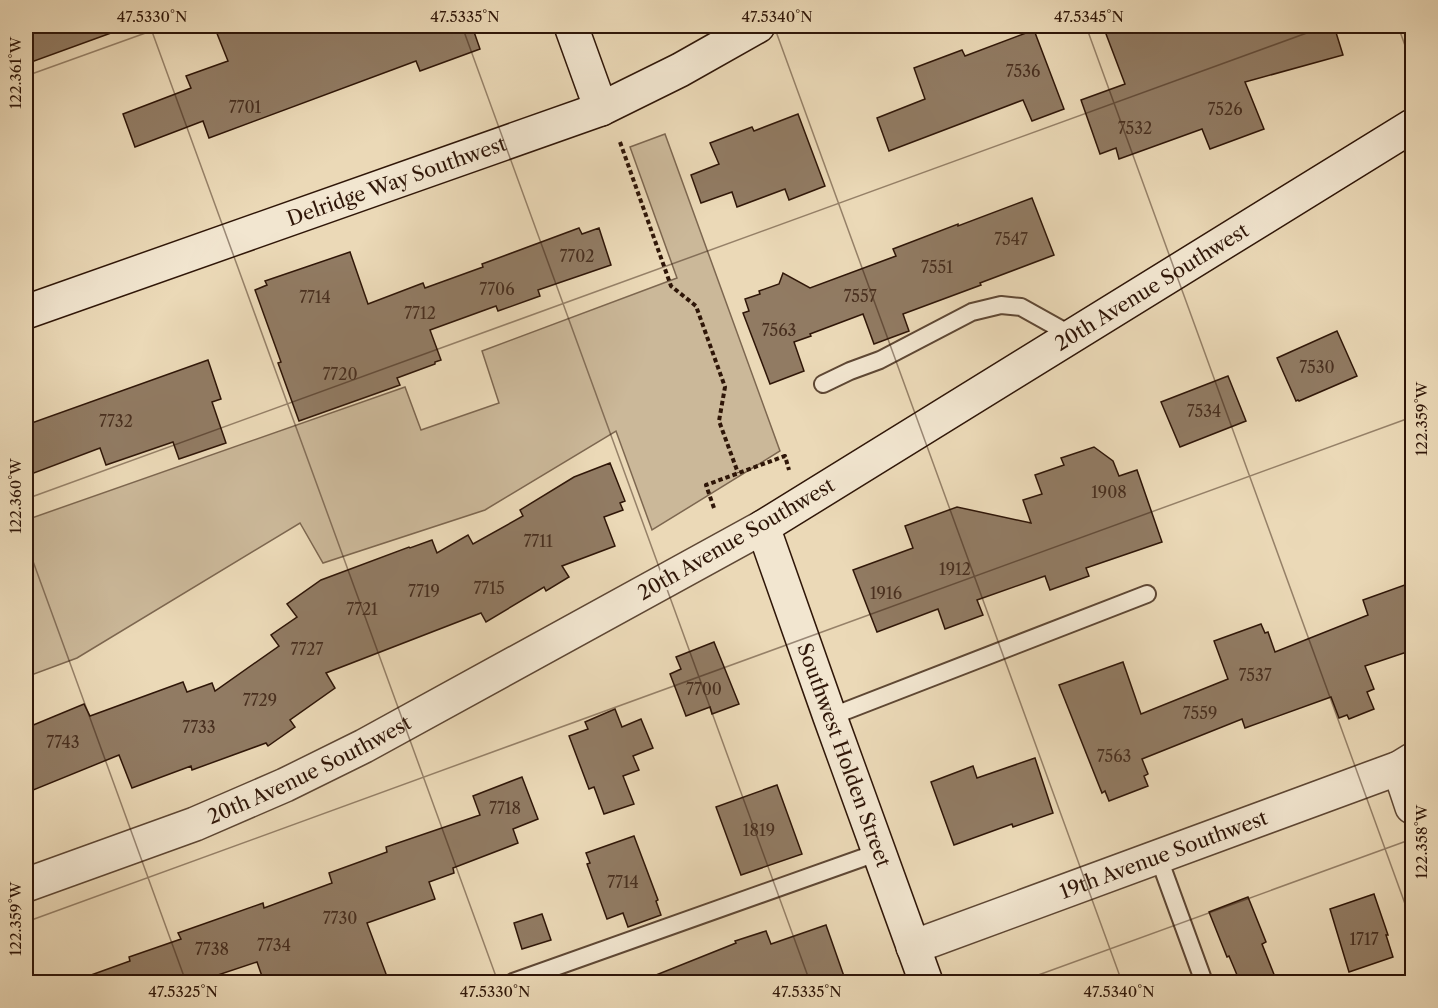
<svg xmlns="http://www.w3.org/2000/svg" width="1438" height="1008" viewBox="0 0 1438 1008" font-family="'Libre Caslon Text',serif">
	<style>
		.green { fill: #cbb899; stroke: #7d6750; stroke-width: 1.5 }
		.building { fill: #917b63; stroke: #2f1608; stroke-width: 1.5 }
		.lines { fill: none; stroke-linecap: round; stroke-linejoin: round }
		.lane-casing { stroke: #5e4734; stroke-width: 20 }
		.street-casing { stroke: #5e4734; stroke-width: 36 }
		.secondary-casing { stroke: #2f1608; stroke-width: 36 }
		.path { stroke: #2f1608; stroke-width: 4; stroke-dasharray: 4.5 3; stroke-linecap: butt }
		.lane { stroke: #f2e6d0; stroke-width: 16 }
		.street { stroke: #f2e6d0; stroke-width: 33 }
		.secondary { stroke: #f2e6d0; stroke-width: 33 }
		.ticks { fill: none; stroke: #2f1608; stroke-width: 1.5; stroke-opacity: 0.45 }
		.labels { text-anchor: middle; dominant-baseline: central; stroke-width: 6; stroke-linejoin: round; paint-order: stroke }
		.number-label { font-size: 16px; fill: #482f1f }
		.street-label { font-size: 20px; fill: #2f1608; stroke: #f2e6d0 }
		.neatline { fill: none; stroke: #2f1608; stroke-width: 2 }
		.ticks-label { font-size: 15px; text-anchor: middle; fill: #2f1608 }
	</style>
	<rect width="100%" height="100%" fill="#ebd9b7"/>
	<filter id="stains"><feTurbulence type="fractalNoise" baseFrequency=".00333" numOctaves="4"/><feColorMatrix values="0 0 0 0 .2 0 0 0 0 .09 0 0 0 0 .02 0 0 0 .5 -.17"/></filter>
	<radialGradient id="worn" r=".72"><stop offset=".6" stop-color="#630" stop-opacity="0"/><stop offset="1" stop-color="#630" stop-opacity=".3"/></radialGradient>
	<path class="green" d="M665 134 780 451 652 530 616 431 485 510 323 563 300 523 77 658 26 677V520L405 387 421 430 499 403 482 351 677 278 630 147Z"/>
	<g class="building">
		<path d="M26 26H121L122 29 26 64Z"/>
		<path d="M214 26H472L480 49 420 71 416 61 209 138 203 121 135 147 123 114 191 88 186 76 228 61Z"/>
		<path d="M1103 26H1334L1343 55 1245 82 1264 129 1210 149 1202 129 1119 159 1116 148 1100 154 1081 100 1125 84Z"/>
		<path d="M1034 30 1064 109 1032 121 1023 100 889 151 877 118 925 99 914 68 962 50 965 56Z"/>
		<path d="M798 114 825 186 789 200 785 189 737 207 732 192 701 203 691 175 719 164 710 143 752 127 754 131Z"/>
		<path d="M1032 198 1054 255 980 283 981 285 903 314 909 331 874 344 863 314 810 334 811 336 794 342 804 371 770 384 743 313 749 311 745 299 760 294 759 291 779 284 783 273 810 288 896 256 893 249 958 224V226Z"/>
		<path d="M579 228 582 234 599 228 611 265 538 290 540 296 498 311 496 306 430 330 441 360 435 362V364L397 378 400 385 299 421 278 363 281 362 255 290 267 285 265 281 350 252 368 304 423 283 425 288 483 267 482 264Z"/>
		<path d="M1337 331 1357 376 1299 401 1298 400 1296 401 1277 358Z"/>
		<path d="M208 360 221 399 212 402 226 443 179 459 173 442 106 465 100 448 26 476V425Z"/>
		<path d="M1228 376 1246 421 1180 447 1161 402Z"/>
		<path d="M1094 447 1113 461 1119 476 1137 470 1162 542 1086 568 1089 576 1050 590 1045 576 977 600 983 615 945 629 938 609 877 632 853 570 913 548 905 526 957 507 1031 523 1023 500 1042 494 1035 475 1064 465 1061 458Z"/>
		<path d="M610 463 625 501 620 503 623 510 604 517 615 546 562 566 569 577 546 591 544 587 486 622 481 613 326 673 335 688 290 720 295 727 268 746 266 743 192 770 191 766 132 788 119 755 26 793V728L84 704 90 716 183 682 187 692 212 683 215 691 279 646 271 635 297 617 287 604 321 580 409 547 410 548 432 540 437 553 468 535 473 544 523 516 520 510 574 477Z"/>
		<path d="M1413 582V650L1365 666 1374 689 1367 692 1374 709 1349 719 1347 715 1339 718 1331 697 1245 728 1242 719 1142 759 1148 774 1144 776 1148 786 1109 801 1105 791 1102 793 1059 685 1123 662 1141 714 1228 679 1214 641 1261 624 1265 633 1268 632 1275 652 1368 615 1363 600Z"/>
		<path d="M714 642 739 704 712 714 710 707 686 716 670 674 681 669 676 657Z"/>
		<path d="M615 709 622 727 641 719 653 748 633 756 639 770 623 776 634 804 604 814 594 787 589 789 569 736 588 729 585 722Z"/>
		<path d="M1035 758 1053 813 1013 827 1012 824 954 845 931 782 973 766 977 778Z"/>
		<path d="M522 777 538 819 513 829 518 843 453 868 454 873 429 882 435 899 367 923 389 982H264L257 962 197 982H81L80 979 130 961 129 957 181 939 178 933 263 903 264 908 332 883 329 873 387 852 386 847 480 815 473 796Z"/>
		<path d="M777 785 802 854 741 875 716 807Z"/>
		<path d="M634 836 658 900 656 901 661 915 628 927 623 913 607 919 587 864 590 863 586 853Z"/>
		<path d="M1374 894 1388 935H1386L1393 957 1349 972 1330 909Z"/>
		<path d="M1248 897 1266 942 1262 944 1277 982H1240L1229 956 1227 957 1209 912Z"/>
		<path d="M542 914 551 940 522 949 514 923Z"/>
		<path d="M826 925 846 982H641V981L736 943 735 941 766 931 771 944Z"/>
	</g>
	<g class="lines">
		<g class="lane-casing">
			<g id="lane">
				<path d="M823 384 850 371 880 360 972 312 1001 305 1021 307 1073 336"/>
				<path d="M830 717 1147 594"/>
				<path d="M1158 856 1204 982"/>
				<path d="M513 982 879 852"/>
			</g>
		</g>
		<g class="street-casing">
			<g id="street">
				<path d="M1399 768 1412 807"/>
				<path id="s1" d="M26 885 195 824 285 785 364 746 763 527"/>
				<path id="s2" d="M913 947 1369 779 1399 768 1412 760"/>
			</g>
		</g>
		<g class="secondary-casing">
			<g id="secondary">
				<path d="M571 26 601 109"/>
				<path id="s3" d="M26 312 601 109 680 70 758 26"/>
				<path id="s4" d="M926 982 830 717 763 527 1412 126"/>
			</g>
		</g>
		<g class="path">
			<path d="M620 142 671 286 696 306 725 387 719 421 738 473"/>
			<path d="M714 508 706 485 785 456 789 470"/>
		</g>
		<use href="#lane" class="lane"/>
		<use href="#street" class="street"/>
		<use href="#secondary" class="secondary"/>
	</g>
	<path class="ticks" d="M150 26 498 982M462 26 810 982M774 26 1122 982M1086 26 1412 923M1398 26 1412 65M26 76 165 26M26 499 1326 26M26 542 186 982M26 922 1412 417M1019 982 1412 839"/>
	<g class="labels">
		<g class="number-label">
			<text x="1023" y="71">7536</text>
			<text x="245" y="107">7701</text>
			<text x="1225" y="109">7526</text>
			<text x="1135" y="128">7532</text>
			<text x="1011" y="239">7547</text>
			<text x="577" y="256">7702</text>
			<text x="937" y="267">7551</text>
			<text x="497" y="289">7706</text>
			<text x="860" y="296">7557</text>
			<text x="315" y="297">7714</text>
			<text x="420" y="313">7712</text>
			<text x="779" y="330">7563</text>
			<text x="1317" y="367">7530</text>
			<text x="340" y="374">7720</text>
			<text x="1204" y="411">7534</text>
			<text x="116" y="421">7732</text>
			<text x="1109" y="492">1908</text>
			<text x="538" y="541">7711</text>
			<text x="955" y="569">1912</text>
			<text x="489" y="588">7715</text>
			<text x="424" y="591">7719</text>
			<text x="886" y="593">1916</text>
			<text x="362" y="609">7721</text>
			<text x="307" y="649">7727</text>
			<text x="1255" y="675">7537</text>
			<text x="704" y="689">7700</text>
			<text x="260" y="700">7729</text>
			<text x="1200" y="713">7559</text>
			<text x="199" y="727">7733</text>
			<text x="63" y="742">7743</text>
			<text x="1114" y="756">7563</text>
			<text x="505" y="808">7718</text>
			<text x="759" y="830">1819</text>
			<text x="623" y="882">7714</text>
			<text x="340" y="918">7730</text>
			<text x="1364" y="939">1717</text>
			<text x="274" y="945">7734</text>
			<text x="212" y="949">7738</text>
		</g>
		<g class="street-label">
			<text stroke="none"><textPath href="#s3" startOffset="393">Delridge Way Southwest</textPath></text>
			<text stroke="none"><textPath href="#s4" startOffset="940">20th Avenue Southwest</textPath></text>
			<text transform="translate(736 539) rotate(-30)">20th Avenue Southwest</text>
			<text transform="translate(844 755) rotate(70)">Southwest Holden Street</text>
			<text stroke="none"><textPath href="#s1" startOffset="306">20th Avenue Southwest</textPath></text>
			<text stroke="none"><textPath href="#s2" startOffset="267">19th Avenue Southwest</textPath></text>
		</g>
	</g>
	<rect width="1438" height="1008" fill="none" stroke="#ebd9b7" stroke-width="66"/>
	<rect x="33" y="33" width="1372" height="942" class="neatline"/>
	<g class="ticks-label">
		<text x="152" y="22">47.5330°N</text>
		<text x="465" y="22">47.5335°N</text>
		<text x="777" y="22">47.5340°N</text>
		<text x="1089" y="22">47.5345°N</text>
		<text transform="translate(16 73) rotate(-90)" y="5">122.361°W</text>
		<text transform="translate(1422 419) rotate(-90)" y="5">122.359°W</text>
		<text transform="translate(16 496) rotate(-90)" y="5">122.360°W</text>
		<text transform="translate(1422 842) rotate(-90)" y="5">122.358°W</text>
		<text transform="translate(16 919) rotate(-90)" y="5">122.359°W</text>
		<text x="183" y="997">47.5325°N</text>
		<text x="495" y="997">47.5330°N</text>
		<text x="807" y="997">47.5335°N</text>
		<text x="1119" y="997">47.5340°N</text>
	</g>
	<rect width="100%" height="100%" filter="url(#stains)"/>
	<rect width="100%" height="100%" fill="url(#worn)"/>
</svg>
